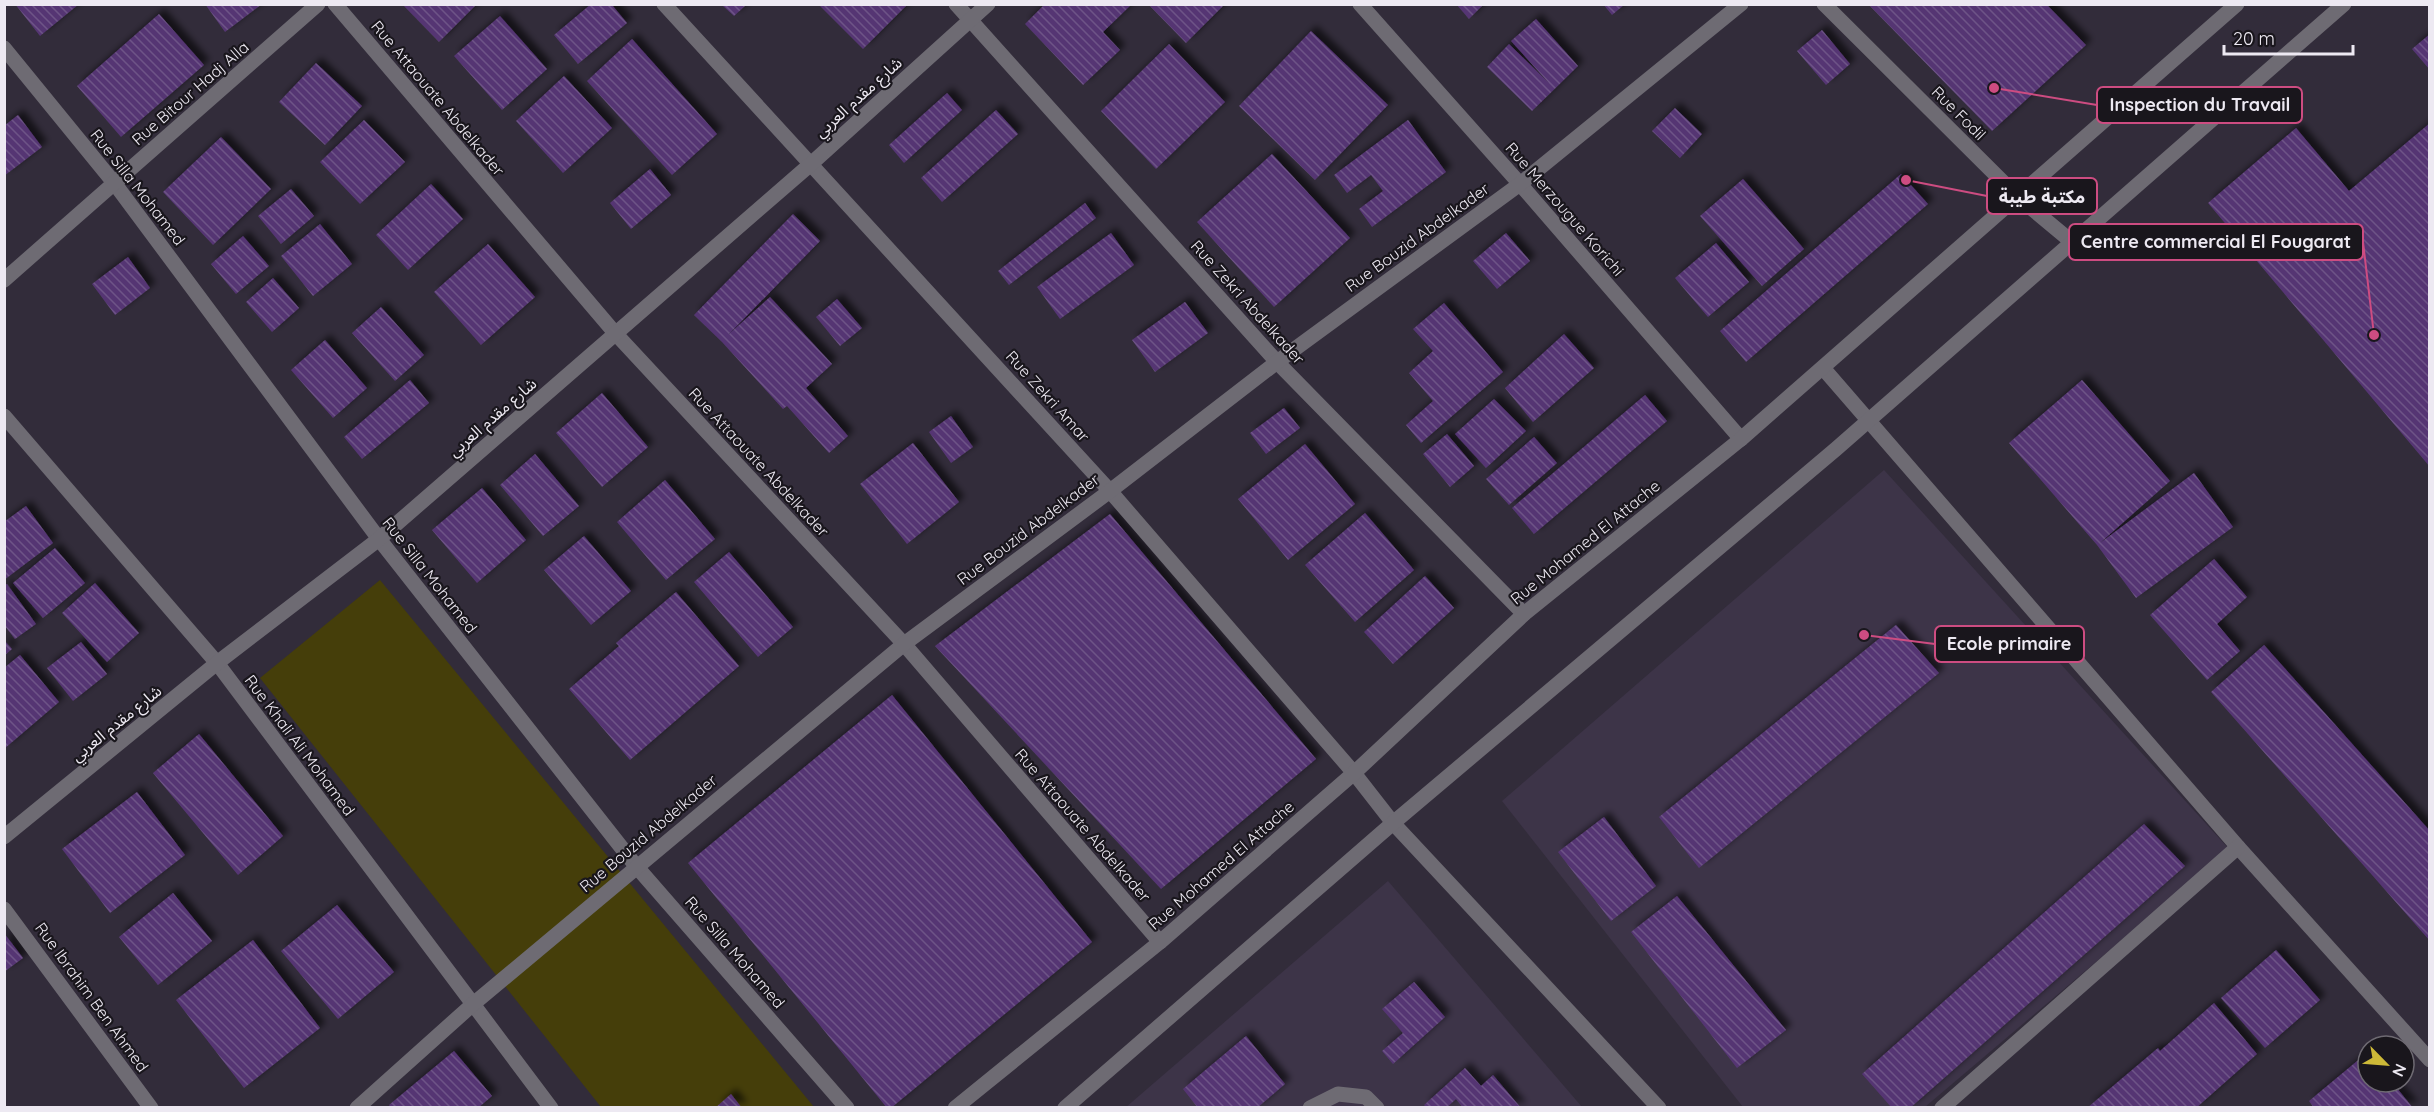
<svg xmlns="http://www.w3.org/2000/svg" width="2434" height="1112" viewBox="0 0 2434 1112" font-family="Quicksand,'Noto Sans Arabic',sans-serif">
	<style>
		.built { fill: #3d3448 }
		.park { fill: #453e0a }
		.building { fill: url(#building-back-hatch); filter: url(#shadow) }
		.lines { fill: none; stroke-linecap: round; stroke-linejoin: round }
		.service { stroke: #6e6b73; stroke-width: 15 }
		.minor { stroke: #6e6b73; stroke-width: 15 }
		.tertiary { stroke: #6e6b73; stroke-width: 15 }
		.labels { text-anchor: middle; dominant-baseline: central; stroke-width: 4.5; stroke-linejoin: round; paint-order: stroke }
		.street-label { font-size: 16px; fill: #ede9f2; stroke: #19161c }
		.leader { fill: none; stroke: #cd4c81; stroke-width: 2 }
		.callout-dot { fill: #cd4c81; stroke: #19161c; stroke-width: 2 }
		.callout { fill: #19161c; stroke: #cd4c81; stroke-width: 2 }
		.callout-label { font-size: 18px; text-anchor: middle; font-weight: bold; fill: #ede9f2 }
	</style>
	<defs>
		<pattern id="building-back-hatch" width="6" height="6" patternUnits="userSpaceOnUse" patternTransform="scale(1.5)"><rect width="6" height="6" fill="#553673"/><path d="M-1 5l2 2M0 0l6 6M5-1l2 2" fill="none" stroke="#6e5387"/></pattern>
		<filter id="shadow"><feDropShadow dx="5.5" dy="-5.5" stdDeviation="3" flood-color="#0009"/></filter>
	</defs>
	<rect width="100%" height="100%" fill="#322c3a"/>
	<g class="built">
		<path d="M1884 470 2229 849 1925 1107H1743L1502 801Z"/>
		<path d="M1388 881 1582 1107 1125 1108Z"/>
	</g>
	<path class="park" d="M380 580 814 1107H601L260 678Z"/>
	<g class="building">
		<path d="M15 4H79L40 36Z"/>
		<path d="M205 4H262L225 32Z"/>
		<path d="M402 4H477L439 42Z"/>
		<path d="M818 4H908L863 49Z"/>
		<path d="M1045 4H1132L1103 32 1120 50 1083 85 1025 24Z"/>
		<path d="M1148 4H1225L1186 43Z"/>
		<path d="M1456 4H1484L1469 19Z"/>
		<path d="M1603 4H1625L1612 15Z"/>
		<path d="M1868 4H2046L2086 45 1992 131Z"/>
		<path d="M590 5H612L627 23 578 64 554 35Z"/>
		<path d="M722 5H746L734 16Z"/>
		<path d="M159 14 204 65 121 137 77 86Z"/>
		<path d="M500 16 547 69 502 110 454 56Z"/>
		<path d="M1536 19 1578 66 1532 111 1487 67 1509 44 1549 83 1511 41Z"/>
		<path d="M1822 30 1850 64 1826 85 1797 51Z"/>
		<path d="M1311 31 1388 105 1315 180 1239 106Z"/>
		<path d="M2430 34V70L2412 49Z"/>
		<path d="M632 39 717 134 672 175 587 81Z"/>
		<path d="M1169 44 1225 102 1156 169 1101 111Z"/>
		<path d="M316 63 362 106 325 145 279 102Z"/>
		<path d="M564 76 612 128 563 173 516 121Z"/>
		<path d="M947 93 962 110 904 163 889 145Z"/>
		<path d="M1675 108 1702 134 1680 158 1652 131Z"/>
		<path d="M996 110 1018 134 942 202 921 178Z"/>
		<path d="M18 115 42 147 4 176V126Z"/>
		<path d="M364 120 405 162 360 204 320 162Z"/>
		<path d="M1408 120 1446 172 1372 227 1359 209 1383 191 1371 175 1347 193 1334 175Z"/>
		<path d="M2430 123V467L2208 203 2296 128 2349 191Z"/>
		<path d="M221 137 271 189 213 245 163 192Z"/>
		<path d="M1272 154 1350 238 1274 307 1197 222Z"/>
		<path d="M650 169 671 195 631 229 610 203Z"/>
		<path d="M1901 174 1928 204 1746 362 1720 331Z"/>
		<path d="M1743 179 1804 249 1762 286 1700 216Z"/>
		<path d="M431 184 463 219 408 270 376 235Z"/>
		<path d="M291 189 314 216 281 244 258 216Z"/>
		<path d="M1085 203 1096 218 1009 285 998 271Z"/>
		<path d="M793 214 820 241 729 334 770 297 832 364 806 388 848 436 829 453 787 406 783 409 722 342 694 315Z"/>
		<path d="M320 224 352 264 313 296 281 256Z"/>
		<path d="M1111 233 1134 265 1060 319 1037 287Z"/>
		<path d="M1506 233 1530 261 1497 289 1473 261Z"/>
		<path d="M243 236 269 266 236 294 211 264Z"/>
		<path d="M1716 243 1749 282 1708 317 1675 278Z"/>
		<path d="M488 244 535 297 481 345 434 292Z"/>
		<path d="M128 257 150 288 115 315 92 284Z"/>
		<path d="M273 278 299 308 272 332 246 302Z"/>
		<path d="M837 299 862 328 840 346 816 317Z"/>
		<path d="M1185 302 1208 333 1155 372 1132 340Z"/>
		<path d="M1444 303 1503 372 1421 443 1406 425 1433 401 1409 373 1433 351 1413 329Z"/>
		<path d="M381 307 424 355 395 381 352 333Z"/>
		<path d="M1564 334 1594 368 1533 422 1505 388Z"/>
		<path d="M325 340 367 388 333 418 291 370Z"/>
		<path d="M410 380 429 403 362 459 344 437Z"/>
		<path d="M2082 380 2170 481 2100 543 2194 473 2233 527 2136 598 2097 545 2009 443Z"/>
		<path d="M602 393 648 447 602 487 556 433Z"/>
		<path d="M1645 395 1667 421 1534 534 1512 508Z"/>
		<path d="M1494 399 1526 431 1486 468 1455 434Z"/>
		<path d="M1284 408 1300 428 1266 454 1250 433Z"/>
		<path d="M951 416 973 447 951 463 929 432Z"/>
		<path d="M1447 434 1474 466 1450 487 1423 454Z"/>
		<path d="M1534 437 1557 463 1509 505 1486 479Z"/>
		<path d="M913 443 959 502 907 544 860 484Z"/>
		<path d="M1305 444 1355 504 1288 560 1238 499Z"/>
		<path d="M535 454 579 506 543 536 500 485Z"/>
		<path d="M665 480 715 539 666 580 617 522Z"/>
		<path d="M482 488 526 540 477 583 432 530Z"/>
		<path d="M26 506 53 543 4 580V522Z"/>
		<path d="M1365 513 1414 570 1355 622 1305 565Z"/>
		<path d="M1110 514 1316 759 1161 889 935 646Z"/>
		<path d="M584 536 631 591 591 625 544 570Z"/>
		<path d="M55 548 85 583 43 618 13 583Z"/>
		<path d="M729 552 793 627 758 657 694 582Z"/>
		<path d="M2214 559 2247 597 2217 624 2240 651 2207 680 2150 615Z"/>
		<path d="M1425 576 1454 608 1393 664 1364 632Z"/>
		<path d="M95 583 139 633 107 662 62 613Z"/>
		<path d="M7 584 36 624 15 639 4 625V585Z"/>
		<path d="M676 592 739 666 630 760 569 689 619 646 616 643Z"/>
		<path d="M1896 625 1939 673 1699 868 1659 817Z"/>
		<path d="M4 640 12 649 4 656Z"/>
		<path d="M81 642 107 674 73 701 47 668Z"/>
		<path d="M2264 645 2430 831V941L2211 692Z"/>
		<path d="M20 655 59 702 4 749V668Z"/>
		<path d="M892 695 1092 942 891 1108H887L688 863Z"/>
		<path d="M199 734 283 836 238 875 153 773Z"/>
		<path d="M137 792 185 855 110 913 62 849Z"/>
		<path d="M1604 817 1656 886 1611 921 1558 852Z"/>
		<path d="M2144 824 2185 866 1910 1108H1892L1862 1074Z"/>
		<path d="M173 893 212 941 158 985 119 937Z"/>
		<path d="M1677 896 1786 1030 1737 1068 1631 932Z"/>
		<path d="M337 905 394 972 338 1019 281 951Z"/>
		<path d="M4 933 23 958 4 972Z"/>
		<path d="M253 940 320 1028 244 1088 176 1000Z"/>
		<path d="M2276 950 2320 1000 2265 1048 2221 998Z"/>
		<path d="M1414 982 1445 1017 1393 1064 1382 1051 1403 1033 1382 1009Z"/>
		<path d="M2214 1003 2257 1054 2196 1108H2087L2158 1048 2160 1051Z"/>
		<path d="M1246 1036 1285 1084 1257 1108H1198L1183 1089Z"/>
		<path d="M454 1051 492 1096 478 1108H391L389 1105Z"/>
		<path d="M2368 1052V1082H2392L2413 1108H2314L2309 1101Z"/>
		<path d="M1465 1068 1481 1086 1493 1075 1521 1108H1463L1456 1099 1446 1108H1427L1424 1105Z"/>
		<path d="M731 1094 742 1108H715Z"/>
	</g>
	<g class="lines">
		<path class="service" d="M1310 1108 1338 1094 1366 1097 1377 1108"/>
		<g class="minor">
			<path d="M335 4 615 333 904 644 1160 942"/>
			<path d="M664 4 1110 491 1354 773 1393 823 1659 1108"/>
			<path d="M956 4 1277 362 1524 614"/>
			<path d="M1360 4 1520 184 1741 439"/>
			<path d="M1824 4 2018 197 2072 242"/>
			<path d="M4 48 115 184 379 539 636 866 847 1108"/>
			<path d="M4 280 318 4"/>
			<path d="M1823 368 2238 847 2430 1060"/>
			<path d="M4 416 217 663 551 1108"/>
			<path d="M4 837 217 663 379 539 812 163 988 4"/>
			<path d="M4 909 151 1108"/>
			<path d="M357 1108 472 1005 904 644 1110 491 1277 362 1520 184 1741 4"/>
			<path d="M1942 1108 2238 847"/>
		</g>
		<g class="tertiary">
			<path d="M955 1108 1160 942 1354 773 1524 614 1741 439 2237 4"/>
			<path d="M1065 1108 1393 823 1836 449 2344 4"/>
		</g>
	</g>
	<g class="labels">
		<g class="street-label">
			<text transform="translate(190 93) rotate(-41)">Rue Bitour Hadj Alla</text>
			<text transform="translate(858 97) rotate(-42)">شارع مقدم العربي</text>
			<text transform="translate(438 98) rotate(50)">Rue Attaouate Abdelkader</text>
			<text transform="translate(1959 113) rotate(45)">Rue Fodil</text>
			<text transform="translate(138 187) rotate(52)">Rue Silla Mohamed</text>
			<text transform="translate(1565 209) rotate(49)">Rue Merzougue Korichi</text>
			<text transform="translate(1417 237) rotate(-36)">Rue Bouzid Abdelkader</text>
			<text transform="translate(1248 302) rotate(48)">Rue Zekri Abdelkader</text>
			<text transform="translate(1048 396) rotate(48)">Rue Zekri Amar</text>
			<text transform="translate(492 417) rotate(-41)">شارع مقدم العربي</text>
			<text transform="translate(759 462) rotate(47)">Rue Attaouate Abdelkader</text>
			<text transform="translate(1028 529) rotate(-37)">Rue Bouzid Abdelkader</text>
			<text transform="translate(1585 542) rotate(-39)">Rue Mohamed El Attache</text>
			<text transform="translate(430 575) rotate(52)">Rue Silla Mohamed</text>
			<text transform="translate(116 723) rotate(-39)">شارع مقدم العربي</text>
			<text transform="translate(300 745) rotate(53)">Rue Khali Ali Mohamed</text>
			<text transform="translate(1083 825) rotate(49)">Rue Attaouate Abdelkader</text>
			<text transform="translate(648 833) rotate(-40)">Rue Bouzid Abdelkader</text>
			<text transform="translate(1221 865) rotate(-41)">Rue Mohamed El Attache</text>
			<text transform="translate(735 952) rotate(49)">Rue Silla Mohamed</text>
			<text transform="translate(92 997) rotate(54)">Rue Ibrahim Ben Ahmed</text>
		</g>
	</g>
	<path class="leader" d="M1994 88L2097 105M1906 180L1987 196M2374 335L2363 242M1864 635L1935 644"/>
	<g class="callout-dot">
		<circle cx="1994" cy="88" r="6"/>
		<circle cx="1906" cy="180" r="6"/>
		<circle cx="2374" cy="335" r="6"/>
		<circle cx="1864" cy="635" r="6"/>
	</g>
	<g class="callout">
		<rect x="2097" y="87" width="205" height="36" rx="6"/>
		<rect x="1987" y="178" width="110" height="36" rx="6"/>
		<rect x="2069" y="224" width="294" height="36" rx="6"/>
		<rect x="1935" y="626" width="149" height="36" rx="6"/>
	</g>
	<g class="callout-label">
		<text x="2200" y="111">Inspection du Travail</text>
		<text x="2042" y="203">مكتبة طيبة</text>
		<text x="2216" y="248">Centre commercial El Fougarat</text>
		<text x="2009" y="650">Ecole primaire</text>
	</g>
	<rect width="2434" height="1112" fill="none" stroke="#ede9f2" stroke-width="12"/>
	<g transform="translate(2386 1064) rotate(115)"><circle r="28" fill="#19161c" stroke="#6e6a72" stroke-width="1.5"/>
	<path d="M0-4.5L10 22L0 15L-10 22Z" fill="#cdb938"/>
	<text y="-9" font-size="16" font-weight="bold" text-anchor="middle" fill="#ede9f2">N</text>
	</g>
	<path d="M2224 45v9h129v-9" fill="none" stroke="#ede9f2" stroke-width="3"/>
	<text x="2233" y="45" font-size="18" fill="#ede9f2" stroke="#19161c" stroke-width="4.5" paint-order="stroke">20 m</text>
</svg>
